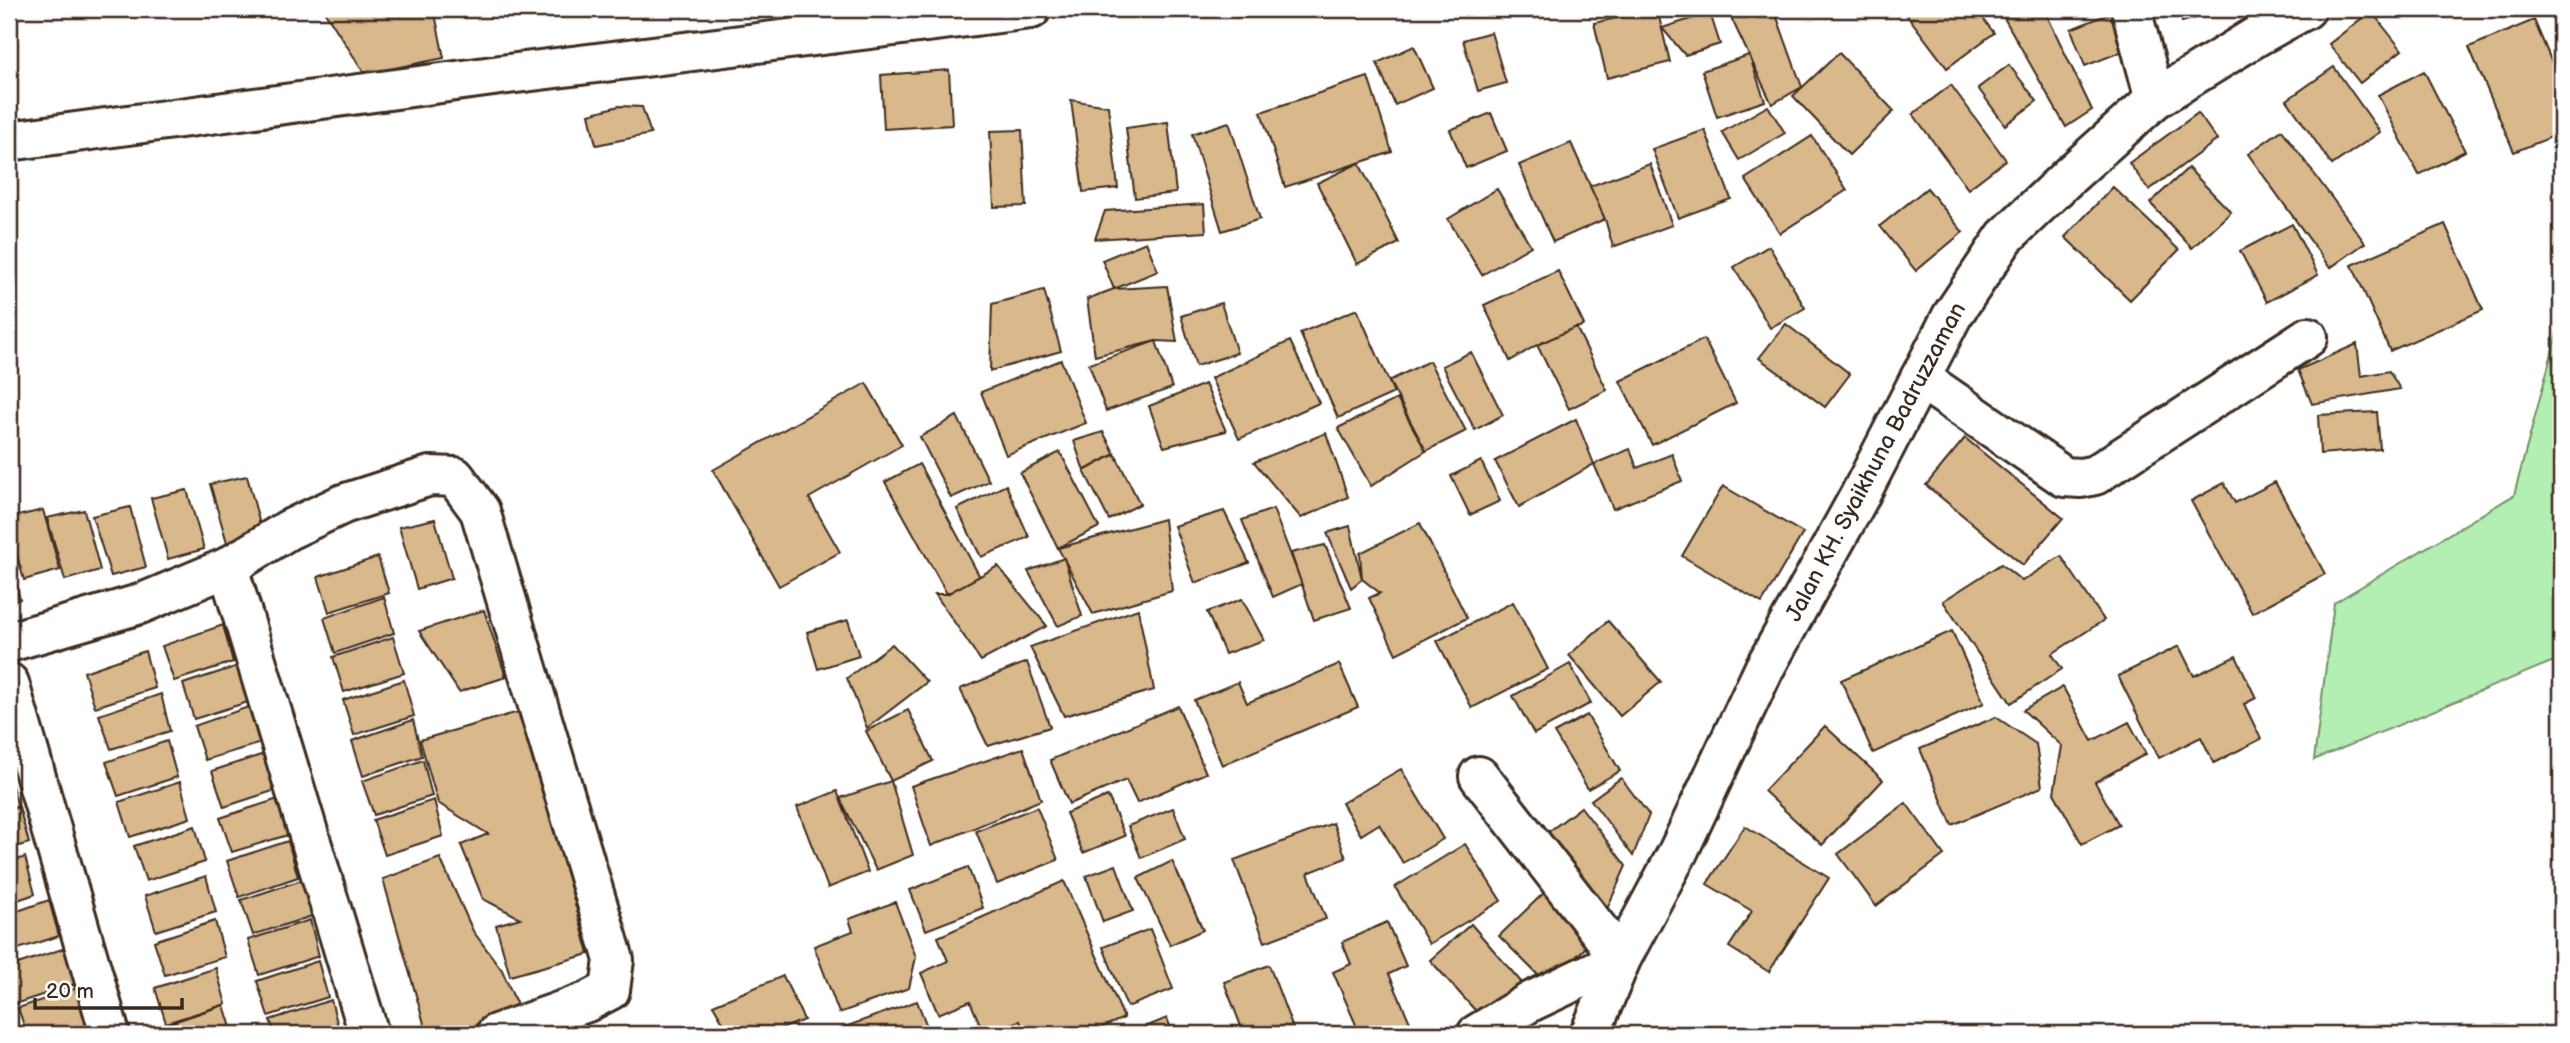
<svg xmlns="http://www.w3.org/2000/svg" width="2570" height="1043" viewBox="0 0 2570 1043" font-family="'Balsamiq Sans',sans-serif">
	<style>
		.green { fill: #b3eeb3; stroke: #778c68; stroke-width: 2 }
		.building { fill: #d9b88c; stroke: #3b2a1e; stroke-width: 2 }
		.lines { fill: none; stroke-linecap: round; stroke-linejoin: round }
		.street-casing { stroke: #3b2a1e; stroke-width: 44 }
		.secondary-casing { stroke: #3b2a1e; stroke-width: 44 }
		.street { stroke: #fff; stroke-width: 38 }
		.secondary { stroke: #fff; stroke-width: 38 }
		.labels { text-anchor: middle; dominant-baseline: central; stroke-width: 7; stroke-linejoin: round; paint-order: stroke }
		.street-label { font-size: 23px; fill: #3b2a1e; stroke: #fff }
	</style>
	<rect width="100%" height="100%" fill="#fff"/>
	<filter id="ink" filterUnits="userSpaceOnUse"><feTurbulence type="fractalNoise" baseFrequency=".0143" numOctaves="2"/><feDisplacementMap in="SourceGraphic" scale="14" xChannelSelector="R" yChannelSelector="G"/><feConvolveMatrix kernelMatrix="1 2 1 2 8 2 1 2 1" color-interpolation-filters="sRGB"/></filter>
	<g filter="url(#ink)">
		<path class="green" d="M2561 319V658L2314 760 2334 603 2514 495Z"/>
		<g class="building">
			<path d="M323 9H434L444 58 365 74Z"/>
			<path d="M1657 9 1670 62 1607 78 1594 23Z"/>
			<path d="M1727 9H1774L1802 87 1772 104Z"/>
			<path d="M1907 9H1976L1994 33 1947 68 1904 11Z"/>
			<path d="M1999 9H2044L2092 110 2066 127Z"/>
			<path d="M2178 9H2227L2182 22Z"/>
			<path d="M2548 9H2561V37Z"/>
			<path d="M2371 11 2402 50 2360 83 2329 44Z"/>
			<path d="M1710 13 1720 44 1685 55 1662 28Z"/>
			<path d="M2111 13 2126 50 2085 66 2071 29Z"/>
			<path d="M2534 20 2561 84V133L2514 152 2469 47Z"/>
			<path d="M1491 32 1506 83 1478 91 1463 40Z"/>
			<path d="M1414 46 1433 88 1395 105 1377 63Z"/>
			<path d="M1839 53 1894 111 1849 155 1793 96Z"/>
			<path d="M1749 55 1765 101 1717 117 1702 71Z"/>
			<path d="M2009 65 2037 101 2005 125 1978 88Z"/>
			<path d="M2334 67 2380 132 2332 165 2287 100Z"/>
			<path d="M949 70 952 125 884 129 881 75Z"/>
			<path d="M2424 71 2465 151 2419 175 2378 95Z"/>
			<path d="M1368 77 1392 152 1285 187 1261 112Z"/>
			<path d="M1951 85 2006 160 1968 189 1913 114Z"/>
			<path d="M1071 100 1108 106 1118 188 1083 192Z"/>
			<path d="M619 106 642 107 651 134 596 145 589 114Z"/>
			<path d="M1768 106 1785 133 1739 160 1722 132Z"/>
			<path d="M1491 113 1507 151 1466 168 1450 130Z"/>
			<path d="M2198 113 2217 140 2149 190 2129 163Z"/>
			<path d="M1168 122 1176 193 1135 198 1126 128Z"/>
			<path d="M1229 122 1260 219 1222 231 1192 134Z"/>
			<path d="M1022 130 1026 206 994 207 990 131Z"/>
			<path d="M1705 130 1731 199 1678 218 1652 149Z"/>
			<path d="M2282 130 2365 243 2330 268 2248 154Z"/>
			<path d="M1812 136 1847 190 1780 233 1745 179Z"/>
			<path d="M1571 143 1605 219 1553 242 1519 165Z"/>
			<path d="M1359 163 1399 243 1357 264 1317 183Z"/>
			<path d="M1650 164 1672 225 1613 247 1605 219 1590 186Z"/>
			<path d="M2188 168 2231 212 2192 248 2150 203Z"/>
			<path d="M2113 187 2179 250 2130 300 2065 237Z"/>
			<path d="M1927 188 1963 232 1916 271 1880 226Z"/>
			<path d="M1497 189 1531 246 1482 275 1448 219Z"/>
			<path d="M1204 204 1206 232 1095 239 1105 211Z"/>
			<path d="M2292 224 2318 275 2267 302 2240 251Z"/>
			<path d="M2445 224 2483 310 2390 351 2352 265Z"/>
			<path d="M1146 242 1158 271 1114 289 1102 260Z"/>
			<path d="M1769 246 1805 308 1770 328 1734 267Z"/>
			<path d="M1558 271 1584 325 1537 345 1510 361 1484 305Z"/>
			<path d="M1167 286 1177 342 1156 341 1095 356 1087 299 1114 289Z"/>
			<path d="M1044 290 1061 351 990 371 992 304Z"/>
			<path d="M1221 303 1237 353 1196 366 1181 316Z"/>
			<path d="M1357 309 1394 393 1338 418 1300 333Z"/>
			<path d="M1786 324 1850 374 1825 407 1759 358Z"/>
			<path d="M1576 327 1607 390 1569 409 1537 345Z"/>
			<path d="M1704 339 1736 403 1652 445 1620 381Z"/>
			<path d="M1156 341 1172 388 1106 411 1089 364Z"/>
			<path d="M1290 341 1319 403 1239 439 1211 378Z"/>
			<path d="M2357 344 2361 376 2389 371 2400 389 2312 404 2298 370Z"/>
			<path d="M1471 352 1503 415 1475 430 1442 366Z"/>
			<path d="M1061 360 1086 423 1006 455 981 392Z"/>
			<path d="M1429 361 1466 431 1426 451 1389 381Z"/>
			<path d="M866 383 902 445 809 498 840 552 779 586 713 470Z"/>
			<path d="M1205 384 1226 431 1164 447 1149 406Z"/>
			<path d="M1397 399 1426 451 1371 486 1338 428Z"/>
			<path d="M2377 412 2380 449 2320 454 2318 415Z"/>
			<path d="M957 416 989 481 951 498 920 437Z"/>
			<path d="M1576 419 1594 464 1519 507 1495 461Z"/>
			<path d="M1103 432 1115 454 1084 471 1074 441Z"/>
			<path d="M1326 433 1348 497 1301 518 1254 462Z"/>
			<path d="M1965 438 2063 518 2023 565 1926 485Z"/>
			<path d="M1630 449 1637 468 1672 454 1682 481 1613 509 1594 464Z"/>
			<path d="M1060 452 1099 527 1058 548 1020 473Z"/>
			<path d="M1115 454 1140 504 1109 520 1084 471Z"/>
			<path d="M1481 461 1500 501 1470 515 1451 476Z"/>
			<path d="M919 464 980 577 947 594 885 482Z"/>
			<path d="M247 476 263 536 228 546 210 484Z"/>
			<path d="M2275 482 2325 574 2252 613 2191 501 2224 483 2235 503Z"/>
			<path d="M1006 485 1029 537 981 557 957 509Z"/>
			<path d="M1723 486 1803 533 1762 603 1682 556Z"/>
			<path d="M187 490 204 549 168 559 151 498Z"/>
			<path d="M130 507 146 567 111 576 92 516Z"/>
			<path d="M1273 509 1302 584 1273 597 1242 520Z"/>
			<path d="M43 510 60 570 24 580 9 527V518Z"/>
			<path d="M84 510 100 570 65 580 47 518Z"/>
			<path d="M1224 511 1249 563 1195 583 1174 526Z"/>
			<path d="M435 519 452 578 417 589 399 527Z"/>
			<path d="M1164 519 1172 591 1093 614 1058 548Z"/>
			<path d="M1420 523 1467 618 1396 654 1369 598 1380 593 1362 579 1360 553Z"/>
			<path d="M1350 526 1362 579 1351 588 1327 533Z"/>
			<path d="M1325 545 1351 608 1314 620 1291 553Z"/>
			<path d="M2061 556 2104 620 2052 654 2062 669 2011 703 1943 601 2001 564 2022 581Z"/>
			<path d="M9 557 20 599 9 603Z"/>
			<path d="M378 557 389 593 329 612 318 577Z"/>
			<path d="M1064 558 1082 616 1058 626 1028 571Z"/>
			<path d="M998 566 1047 626 981 661 935 594H947Z"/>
			<path d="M384 597 394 633 335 653 324 618Z"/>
			<path d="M1242 599 1264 640 1225 654 1207 612Z"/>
			<path d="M1513 602 1548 669 1472 708 1437 641Z"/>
			<path d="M1138 609 1154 690 1064 716 1030 647Z"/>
			<path d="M484 610 506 677 459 692 419 631Z"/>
			<path d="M848 620 859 656 818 669 807 632Z"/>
			<path d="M1608 621 1661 682 1620 716 1569 655Z"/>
			<path d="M223 625 233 662 174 681 162 646Z"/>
			<path d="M1952 631 1984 703 1873 753 1841 680Z"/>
			<path d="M393 637 404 673 344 692 333 657Z"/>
			<path d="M892 644 927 682 867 728 847 678Z"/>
			<path d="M2179 646 2194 676 2236 656 2256 698 2244 704 2261 739 2214 763 2201 737 2159 758 2118 676Z"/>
			<path d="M145 651 155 688 95 707 84 672Z"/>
			<path d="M1027 662 1050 727 988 746 960 689Z"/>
			<path d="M244 664 254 700 194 719 183 684Z"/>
			<path d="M1339 664 1358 707 1222 765 1194 700 1238 682 1247 703Z"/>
			<path d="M1570 664 1591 703 1534 734 1513 696Z"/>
			<path d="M404 680 414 716 354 735 343 700Z"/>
			<path d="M2063 687 2092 741 2129 722 2146 754 2095 782 2119 825 2082 844 2054 793 2062 746 2023 710Z"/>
			<path d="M161 694 170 731 111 749 99 715Z"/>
			<path d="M254 705 264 742 205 760 194 726Z"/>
			<path d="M1178 706 1206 773 1137 803 1126 780 1069 804 1050 760Z"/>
			<path d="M908 710 933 761 891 781 866 731Z"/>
			<path d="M522 711 589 954 510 976 496 925 520 918 483 899 461 845 488 834 438 803 420 740Z"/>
			<path d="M1587 715 1620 771 1588 789 1554 733Z"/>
			<path d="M1996 717 2036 744 2042 787 1952 825 1920 749Z"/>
			<path d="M413 720 422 756 363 776 352 741Z"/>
			<path d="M1825 726 1883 780 1822 845 1764 791Z"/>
			<path d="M167 741 177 777 118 796 106 762Z"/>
			<path d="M1023 748 1041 800 931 846 911 786Z"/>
			<path d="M273 751 282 788 224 807 212 771Z"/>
			<path d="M423 760 432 796 374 815 362 781Z"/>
			<path d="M1401 769 1443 839 1403 863 1379 824 1361 835 1342 803Z"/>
			<path d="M9 775 18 806 9 809Z"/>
			<path d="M1621 778 1649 815 1633 856 1591 800Z"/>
			<path d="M891 781 913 855 876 870 840 798Z"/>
			<path d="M180 782 190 818 130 837 119 802Z"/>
			<path d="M837 791 868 872 828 888 797 807Z"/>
			<path d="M1108 796 1125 836 1083 853 1066 813Z"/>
			<path d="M281 798 291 834 232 852 220 818Z"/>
			<path d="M434 800 443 836 385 855 373 820Z"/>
			<path d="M1906 803 1944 855 1876 906 1838 854Z"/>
			<path d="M19 807 29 843 9 849V810Z"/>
			<path d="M1037 807 1058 860 997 884 976 831Z"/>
			<path d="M1581 807 1626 866 1607 909 1547 833Z"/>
			<path d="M1173 808 1185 839 1141 858 1128 826Z"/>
			<path d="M1333 823 1346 858 1308 873 1326 919 1265 942 1234 860Z"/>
			<path d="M195 826 205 862 146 881 134 846Z"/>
			<path d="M1745 826 1829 878 1769 972 1729 947 1752 911 1707 884Z"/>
			<path d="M288 841 298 877 239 897 227 861Z"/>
			<path d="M1465 844 1501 901 1429 944 1395 887Z"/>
			<path d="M25 857 35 894 9 903V863Z"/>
			<path d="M440 858 473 931 502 970 520 1012 450 1034H427L383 879Z"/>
			<path d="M1172 861 1203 930 1170 945 1138 878Z"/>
			<path d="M1116 865 1133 911 1103 922 1086 876Z"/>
			<path d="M968 867 983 908 926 930 910 890Z"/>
			<path d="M206 876 216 912 156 931 145 896Z"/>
			<path d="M302 880 312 916 253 935 241 900Z"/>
			<path d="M1064 881 1124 1018 1086 1034H1025L1020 1021 984 1034 970 1001 938 1014 921 973 948 961 938 937Z"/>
			<path d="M1548 889 1596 937 1548 985 1499 936Z"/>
			<path d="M49 900 59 936 9 952V914Z"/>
			<path d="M895 902 916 957 909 988 839 1013 814 946 853 931 849 919Z"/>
			<path d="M310 920 319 956 259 975 248 940Z"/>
			<path d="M215 921 225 957 165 975 154 941Z"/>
			<path d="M1387 922 1406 966 1389 974 1415 1034H1360L1333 972 1351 964 1342 942Z"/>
			<path d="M1471 924 1522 983 1482 1018 1430 960Z"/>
			<path d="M1150 929 1173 989 1127 1007 1103 947Z"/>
			<path d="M65 948 75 984 15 1004 9 983V967Z"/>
			<path d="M318 961 328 997 268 1016 257 981Z"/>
			<path d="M1269 965 1295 1034H1244L1224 982Z"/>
			<path d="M216 968 226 1004 166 1023 155 988Z"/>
			<path d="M783 976 804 1020 769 1034H730L713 1005Z"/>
			<path d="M80 987 89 1024 56 1034H27L18 1008Z"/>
			<path d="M331 1000 340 1034H275L270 1020Z"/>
			<path d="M917 1001 930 1034H841L839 1029Z"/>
			<path d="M224 1005 233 1034H167L164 1025Z"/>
			<path d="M1167 1018 1173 1034H1134L1133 1032Z"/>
		</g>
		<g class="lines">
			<g class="street-casing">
				<g id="street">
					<path d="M2131 9 2155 99"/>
					<path d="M9 141 508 74 1031 9"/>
					<path d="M1920 378 2064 477 2081 478 2095 475 2308 337"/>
					<path d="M228 567 369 1034"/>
					<path d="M9 642 140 604 228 567 288 530 343 504 430 476 455 477 480 511 614 960 610 990 587 1002 496 1034"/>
					<path d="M9 683 110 1034"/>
					<path d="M1477 1034 1530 1002 1621 959 1479 776"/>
				</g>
			</g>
			<g class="secondary-casing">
				<path id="secondary" d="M1590 1034 1621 959 1678 852 1764 669 1859 497 1952 316 2005 237 2069 176 2155 99 2257 36 2306 9"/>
			</g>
			<use href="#street" class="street"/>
			<use href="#secondary" class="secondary"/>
		</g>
	</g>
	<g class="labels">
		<g class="street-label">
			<text transform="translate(1876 462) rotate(-62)">Jalan KH. Syaikhuna Badruzzaman</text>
		</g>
	</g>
	<rect width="2570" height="1043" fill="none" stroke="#fff" stroke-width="35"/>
	<rect x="18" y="18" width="2535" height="1008" fill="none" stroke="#3b2a1e" stroke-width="2.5" filter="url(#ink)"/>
	<path d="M35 998v10h147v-10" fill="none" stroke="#3b2a1e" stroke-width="3.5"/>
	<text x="46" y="998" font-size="21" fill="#3b2a1e" stroke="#ffffff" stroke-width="5" paint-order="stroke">20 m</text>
</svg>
